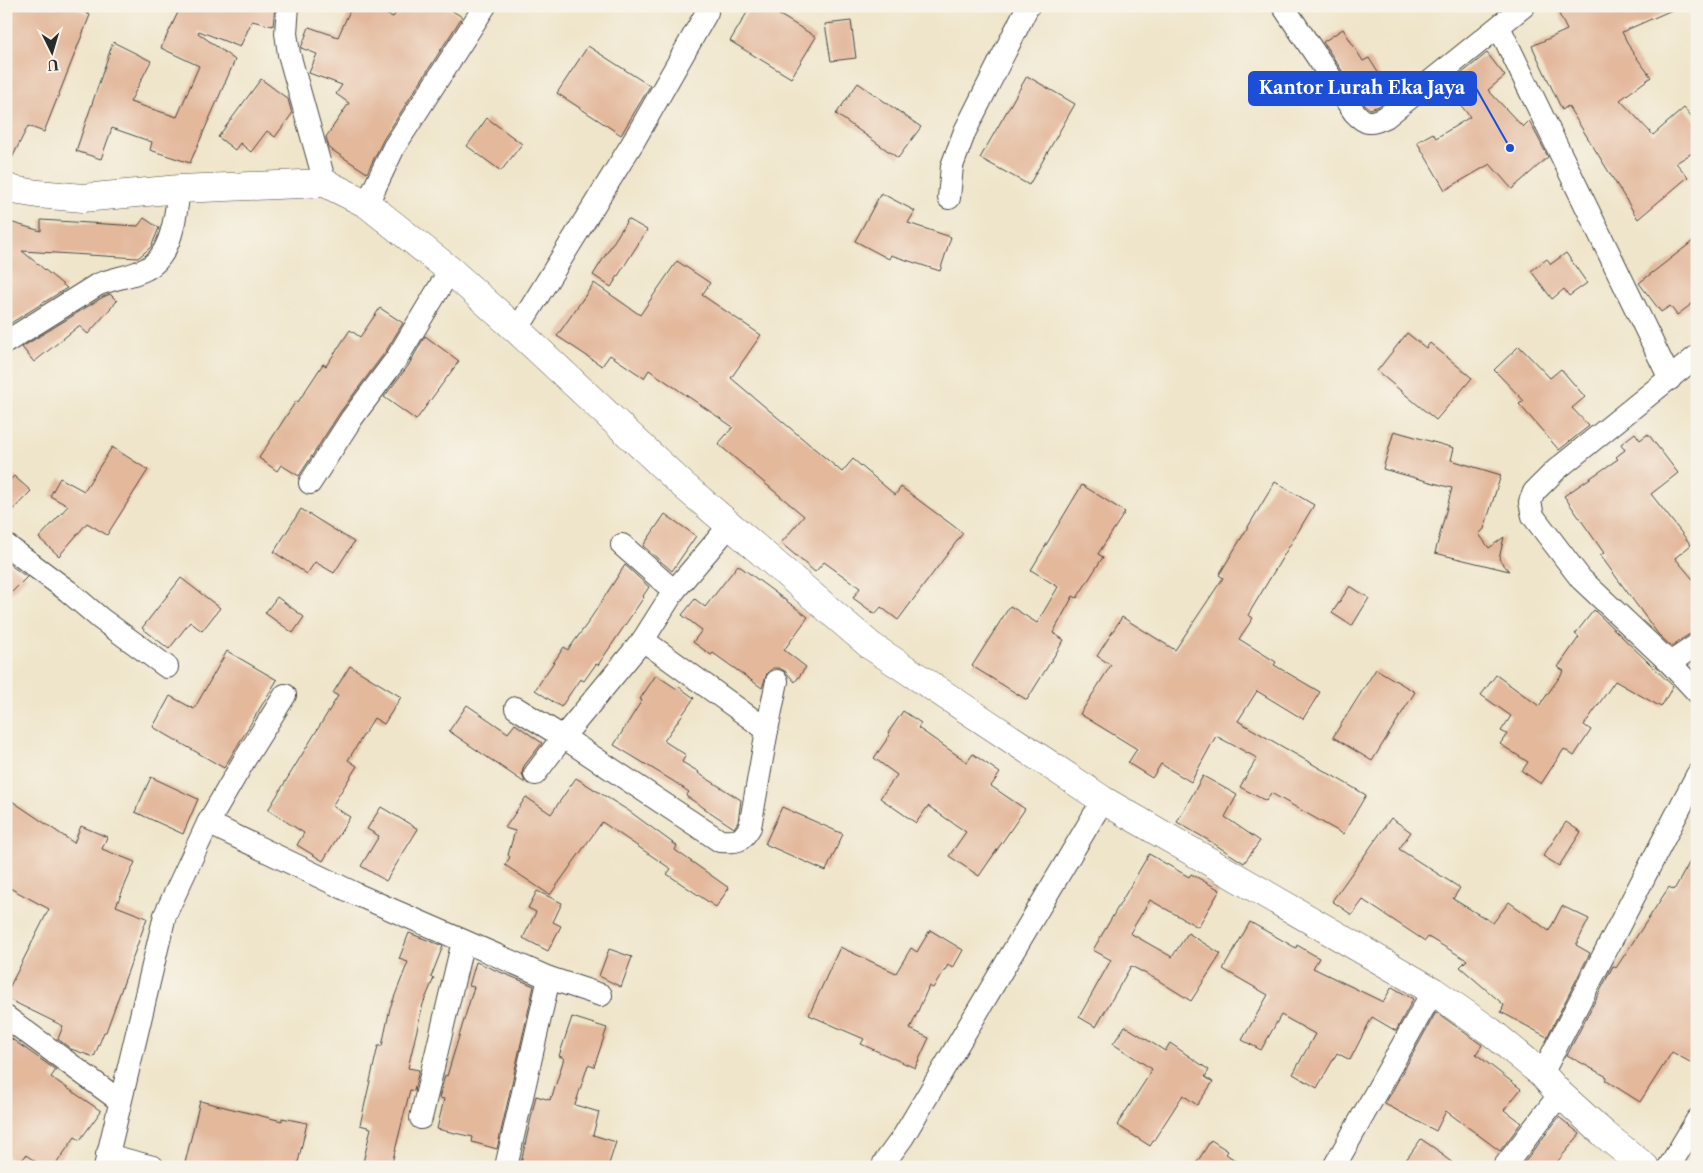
<svg xmlns="http://www.w3.org/2000/svg" width="1703" height="1173" viewBox="0 0 1703 1173" font-family="'Libre Caslon Text',serif">
	<style>
		.building { fill: #e3b89b }
		.lines { fill: none; stroke-linecap: round; stroke-linejoin: round }
		.minor-casing { stroke: #484743; stroke-width: 24 }
		.tertiary-casing { stroke: #484743; stroke-width: 29 }
		.minor { stroke: #fff; stroke-width: 22 }
		.tertiary { stroke: #fff; stroke-width: 28 }
		.leader { fill: none; stroke: #1d4ed8; stroke-width: 2 }
		.callout-dot { fill: #1d4ed8; stroke: #f7f3e8; stroke-width: 2 }
		.callout { fill: #1d4ed8; stroke: #1d4ed8; stroke-width: 2 }
		.callout-label { font-size: 18px; text-anchor: middle; font-weight: bold; fill: #fff }
	</style>
	<rect width="100%" height="100%" fill="#f7f3e8"/>
	<filter id="ink" filterUnits="userSpaceOnUse"><feTurbulence type="fractalNoise" baseFrequency=".02" numOctaves="2"/><feDisplacementMap in="SourceGraphic" scale="10" xChannelSelector="R" yChannelSelector="G"/><feConvolveMatrix kernelMatrix="1 2 1 2 8 2 1 2 1" color-interpolation-filters="sRGB"/></filter>
	<filter id="wash" filterUnits="userSpaceOnUse"><feTurbulence type="fractalNoise" baseFrequency=".0096" numOctaves="4" result="noise"/><feDisplacementMap in="SourceGraphic" scale="20" xChannelSelector="R" yChannelSelector="G"/><feGaussianBlur stdDeviation="1.12" result="paint"/><feColorMatrix in="noise" values="0 0 0 0 0 0 0 0 0 0 0 0 0 0 0 0 0 1.4 0 .05"/><feComposite in="paint" operator="in"/></filter>
	<g filter="url(#wash)">
		<rect width="100%" height="100%" fill="#efe5ca"/>
		<g id="blocks">
			<g class="building">
				<path d="M6 6H72L90 15 44 132 28 126 6 170Z"/>
				<path d="M181 6H275L273 26 252 21 240 47 199 31 198 33 235 60 190 163 150 150 152 142 112 128 101 159 76 151 113 42 151 61 130 102 177 117 199 66 161 48Z"/>
				<path d="M352 6H368L393 17 400 6H445L462 17 383 140 367 173 329 148 326 137 349 103 336 94 342 85 309 73 317 54 301 48 309 27 338 37Z"/>
				<path d="M751 6H765L816 37 791 78 730 41Z"/>
				<path d="M1555 6H1681L1622 32 1631 50 1651 77 1620 100 1653 135 1684 108 1697 122V150L1676 163 1688 177 1638 219 1568 106 1562 110 1532 46 1567 30Z"/>
				<path d="M851 21 856 58 831 61 825 24Z"/>
				<path d="M1343 29 1363 61 1369 58 1392 95 1379 106 1370 109 1364 104 1323 42Z"/>
				<path d="M588 46 650 86 621 135 557 93Z"/>
				<path d="M1487 53 1505 76 1488 90 1523 127 1529 121 1531 124 1548 157 1512 189 1490 164 1445 190 1417 142 1433 133 1436 138 1470 117 1446 86Z"/>
				<path d="M1027 76 1075 104 1029 185 980 158Z"/>
				<path d="M261 79 288 99 292 114 275 137 267 131 251 152 240 143 235 150 218 137Z"/>
				<path d="M858 83 921 127 898 158 836 114Z"/>
				<path d="M487 118 522 144 501 171 467 146Z"/>
				<path d="M881 193 915 211 908 223 951 237 940 271 891 255 889 259 855 241Z"/>
				<path d="M144 218 159 228 151 247 138 258 22 251 67 288 6 326V221L41 231V220L138 226Z"/>
				<path d="M628 219 647 230 611 287 593 275Z"/>
				<path d="M1697 238V300L1677 315 1670 306 1661 312 1639 283Z"/>
				<path d="M1566 253 1587 283 1569 296 1564 289 1552 299 1531 271 1547 259 1551 264Z"/>
				<path d="M677 261 710 283 702 295 761 335 731 378 842 472 853 459 895 495 901 487 963 533 898 620 881 607 875 614 853 598 860 588 824 562 815 572 781 543 804 516 718 444 733 427 649 370 644 378 610 355 602 366 557 336 594 283 640 315Z"/>
				<path d="M110 294 117 301 88 334 79 326 34 362 22 347 103 297Z"/>
				<path d="M380 308 403 323 386 351 341 411 299 476 281 465 277 471 259 458 296 401 298 402 323 364 326 366 350 330 360 337Z"/>
				<path d="M1407 333 1426 348 1430 343 1472 378 1436 420 1377 371Z"/>
				<path d="M425 336 459 361 416 420 384 397 408 366Z"/>
				<path d="M1519 346 1550 378 1561 369 1585 397 1572 408 1589 426 1559 450 1519 404 1524 401 1494 370Z"/>
				<path d="M1394 431 1454 448 1451 460 1501 475 1484 529 1479 534 1489 548 1504 537 1499 559 1509 571 1435 553 1452 488 1383 469Z"/>
				<path d="M1635 433 1640 440 1648 434 1678 473 1651 494 1691 545 1675 558 1697 584V632L1690 634 1671 646 1658 634 1600 555 1604 553 1564 496 1618 459 1616 457 1625 450 1621 444Z"/>
				<path d="M112 447 148 470 107 535 87 523 59 556 39 538 68 506 50 496 60 478 84 491Z"/>
				<path d="M14 476 31 491 6 517V485Z"/>
				<path d="M1275 482 1314 505 1248 615 1253 618 1239 639 1276 662 1274 665 1320 692 1303 719 1257 691 1238 721 1366 795 1343 834 1271 793 1266 801 1240 787 1257 758 1216 736 1191 782 1161 764 1152 778 1128 763 1137 749 1080 714 1111 665 1097 656 1122 617 1175 650 1223 578 1219 575Z"/>
				<path d="M1082 485 1125 512 1098 554 1103 557 1077 598 1073 596 1053 633 1064 640 1027 700 972 666 1010 606 1037 623 1058 587 1031 570Z"/>
				<path d="M301 509 354 542 334 573 315 562 307 574 274 552Z"/>
				<path d="M665 514 696 536 672 571 643 546Z"/>
				<path d="M6 562 27 577 6 598Z"/>
				<path d="M625 565 649 587 643 596 644 597 598 665 596 664 584 681 580 679 561 707 535 690 564 647 568 650 587 624Z"/>
				<path d="M738 565 808 617 784 650 806 667 795 682 785 671 779 668H773L767 673 762 688 713 653 711 655 693 642 702 630 682 615 695 599 705 607Z"/>
				<path d="M181 578 220 608 202 631 190 622 169 649 142 628Z"/>
				<path d="M1350 586 1369 598 1352 626 1332 613Z"/>
				<path d="M277 597 304 617 293 633 265 613Z"/>
				<path d="M1594 610 1673 686 1661 707 1615 681 1584 725 1591 730 1574 756 1564 749 1541 784 1522 771 1528 762 1500 744 1507 734 1501 731 1511 716 1481 695 1496 675 1539 706 1564 671 1558 667 1579 637 1575 634Z"/>
				<path d="M227 651 277 680 224 768 153 727 170 696 194 709Z"/>
				<path d="M350 666 401 697 384 724 374 718 348 760 357 766 332 806 350 817 323 861 297 845 304 833 268 810 338 696 333 693Z"/>
				<path d="M1376 669 1415 692 1372 761 1333 737Z"/>
				<path d="M656 675 677 689 679 687 694 698 664 741 686 755 682 762 699 772 698 773 741 800 738 822 734 828 686 796 689 792 673 781 614 745 642 700 640 699Z"/>
				<path d="M467 705 508 733 515 724 542 743 524 766 522 773 525 783 449 731Z"/>
				<path d="M903 711 921 723 918 728 967 762 973 754 1000 773 991 786 1025 809 979 876 949 856 966 832 928 806 916 823 880 798 897 775 874 758 890 735 888 733Z"/>
				<path d="M1203 776 1237 795 1225 817 1260 841 1244 863 1208 840 1177 822Z"/>
				<path d="M151 777 198 799 183 834 135 812Z"/>
				<path d="M576 778 629 811 677 846 675 850 729 888 716 907 667 874 671 869 602 822 550 895 505 865 510 857 508 855 515 831 505 828 526 797 551 814Z"/>
				<path d="M6 797 74 843 81 826 107 837 102 849 135 862 116 906 147 918 106 1032H104L94 1057 71 1049 58 1039 63 1026 6 998V994L49 909 6 886Z"/>
				<path d="M381 807 418 829 386 881 361 866 379 836 367 829Z"/>
				<path d="M782 807 843 834 826 871 765 844Z"/>
				<path d="M1391 818 1411 832 1399 849 1460 888 1453 899 1493 923 1509 902 1549 931 1562 906 1589 919 1576 945 1590 953 1547 1037 1501 1012 1504 1005 1460 967 1467 960 1428 937 1425 941 1363 900 1352 915 1332 901Z"/>
				<path d="M1566 822 1581 832 1559 866 1543 856Z"/>
				<path d="M1697 849V1066L1672 1052 1640 1102 1605 1080 1607 1077 1567 1055 1613 966 1616 968 1669 887 1674 890Z"/>
				<path d="M1149 854 1189 877 1191 874 1220 890 1198 927 1150 900 1130 933 1172 957 1188 933 1221 954 1191 1001 1156 979 1131 966 1096 1027 1079 1017 1111 960 1093 950Z"/>
				<path d="M537 891 562 903 553 922 561 926 548 951 523 938 536 912 528 908Z"/>
				<path d="M1250 922 1296 948 1297 945 1319 958 1313 968 1383 1002 1392 987 1413 999 1396 1031 1372 1017 1350 1060 1337 1053 1317 1088 1293 1074 1315 1034 1281 1015 1261 1050 1242 1040 1268 995 1223 969Z"/>
				<path d="M930 930 963 950 953 968 948 965 933 988 929 986 910 1029 929 1038 915 1068 861 1044 864 1039 809 1015 840 947 896 973 911 948 917 952Z"/>
				<path d="M409 933 443 946 431 977 434 978 423 1004 408 1068 419 1070 414 1091 410 1090 391 1167H362L371 1128 360 1125 378 1046H382L390 1008 408 962 399 959Z"/>
				<path d="M609 949 632 957 621 987 599 976Z"/>
				<path d="M476 962 534 986 497 1149 472 1142 473 1137 437 1129 444 1099 439 1098 445 1075 447 1076 474 987 469 986Z"/>
				<path d="M1436 1012 1482 1045 1476 1054 1521 1089 1504 1110 1521 1123 1500 1151 1446 1111 1436 1131 1385 1104Z"/>
				<path d="M572 1017 607 1028 594 1067 588 1065 575 1105 599 1112 593 1135 616 1142 608 1167H520L536 1096 550 1100 551 1096 552 1097 564 1058 559 1056Z"/>
				<path d="M1125 1026 1165 1051 1170 1043 1209 1070 1205 1077 1213 1082 1197 1105 1183 1095 1150 1146 1117 1125 1151 1072H1150L1152 1069 1113 1044Z"/>
				<path d="M6 1035 56 1070 51 1077 101 1111 80 1140 75 1137 54 1167H43L26 1155 19 1164 6 1155Z"/>
				<path d="M200 1101 282 1121V1118L307 1123 297 1167H201L185 1163Z"/>
				<path d="M1559 1117 1580 1134 1553 1167H1521Z"/>
				<path d="M1421 1139 1443 1154 1442 1155 1458 1167H1401Z"/>
				<path d="M1211 1140 1228 1151 1226 1154 1245 1167H1194Z"/>
			</g>
		</g>
	</g>
	<g filter="url(#ink)">
		<use href="#blocks" fill-opacity="0" stroke="#484743" stroke-width="1"/>
		<g class="lines">
			<g class="minor-casing">
				<g id="minor">
					<path d="M288 6 286 33 289 54 325 183"/>
					<path d="M1283 6 1354 112C1366 125 1370 124 1386 117L1524 6"/>
					<path d="M1499 27 1670 379"/>
					<path d="M949 198 952 166 965 131 1028 6"/>
					<path d="M367 204 394 147 485 6"/>
					<path d="M517 330 632 144 707 12"/>
					<path d="M6 342 97 285C113 278 131 277 146 269 172 256 176 214 179 189"/>
					<path d="M1697 356 1556 470 1534 492 1530 502 1533 516 1581 579 1670 663 1697 692"/>
					<path d="M310 483 352 418 397 358 450 270"/>
					<path d="M6 545 68 591 101 619 167 667"/>
					<path d="M622 545 674 591"/>
					<path d="M643 640 767 730"/>
					<path d="M1670 663 1697 645"/>
					<path d="M516 708 563 737 720 841C738 842 741 842 750 827L767 730 777 681"/>
					<path d="M535 774 563 737 643 640 674 591 730 525"/>
					<path d="M208 823 358 895 549 978 601 995"/>
					<path d="M6 1017 120 1101"/>
					<path d="M1542 1074 1697 775"/>
					<path d="M421 1118 463 941"/>
					<path d="M107 1155 153 1167"/>
					<path d="M105 1167 165 915 208 823 245 759 285 695"/>
					<path d="M506 1167 549 978"/>
					<path d="M884 1167V1163L903 1137 1103 800"/>
					<path d="M1334 1167 1433 991"/>
					<path d="M1504 1167 1560 1094"/>
					<path d="M1669 1167 1697 1120"/>
				</g>
			</g>
			<g class="tertiary-casing">
				<path id="tertiary" d="M6 187 13 190 38 194 83 198 179 189 325 183 367 204 450 270 517 330 683 485 871 646 1103 800 1433 991 1490 1031 1542 1074 1560 1094 1604 1134 1645 1167"/>
			</g>
			<use href="#minor" class="minor"/>
			<use href="#tertiary" class="tertiary"/>
		</g>
	</g>
	<path class="leader" d="M1510 148L1476 88"/>
	<circle class="callout-dot" cx="1510" cy="148" r="5"/>
	<rect class="callout" x="1249" y="72" width="227" height="33" rx="5"/>
	<g class="callout-label">
		<text x="1362" y="94">Kantor Lurah Eka Jaya</text>
	</g>
	<rect width="1703" height="1173" fill="none" stroke="#f7f3e8" stroke-width="25"/>
	<g transform="translate(52 52) rotate(175)" stroke="#f7f3e8" stroke-width="4" paint-order="stroke">
	<path d="M0-4L9 19L0 12L-9 19Z" fill="#2b2b2b"/>
	<text y="-8" font-size="14" font-weight="bold" text-anchor="middle" fill="#2b2b2b">U</text>
	</g>
</svg>
